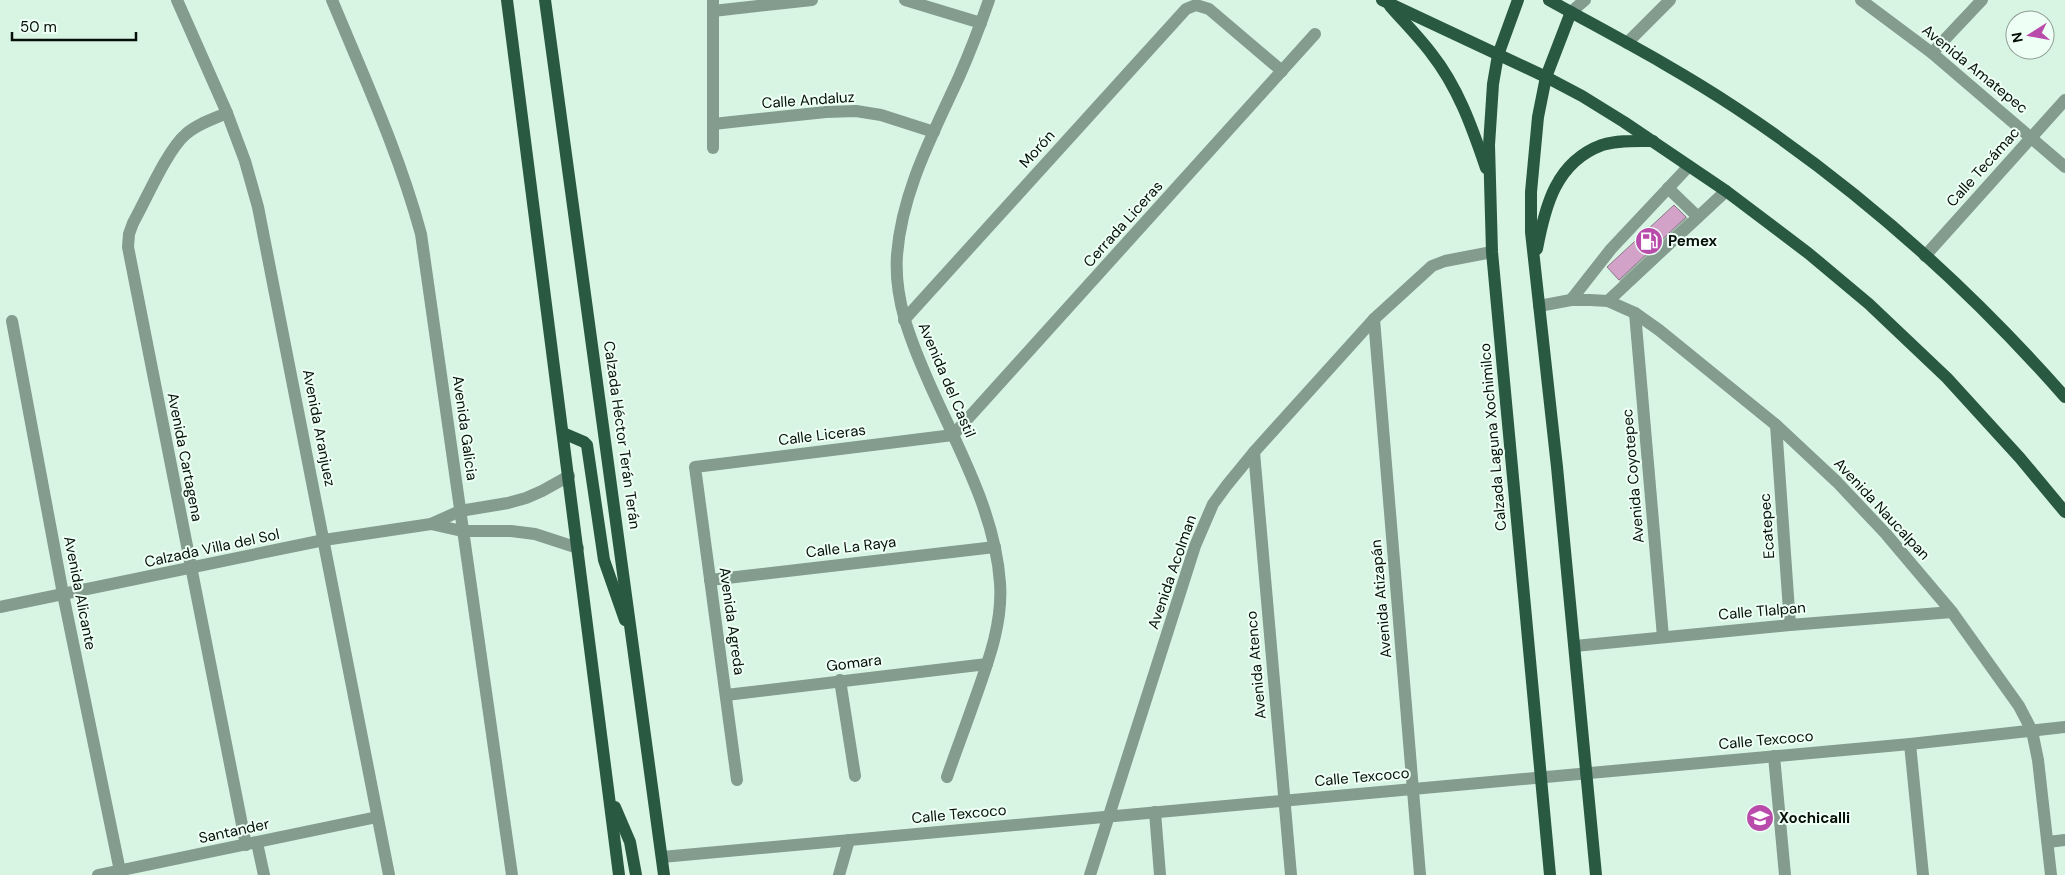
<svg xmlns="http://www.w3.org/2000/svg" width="2065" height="875" viewBox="0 0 2065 875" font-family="'DM Sans',sans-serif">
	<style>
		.building { fill: #d3a2c9; stroke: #8d7789; filter: url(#shadow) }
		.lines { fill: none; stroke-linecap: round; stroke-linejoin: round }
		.minor { stroke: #839c8d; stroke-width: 12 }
		.major { stroke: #295941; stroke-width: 12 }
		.labels { text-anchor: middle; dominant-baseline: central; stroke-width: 4; stroke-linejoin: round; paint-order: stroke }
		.street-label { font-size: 15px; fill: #060f0a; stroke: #eefff5 }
		.poi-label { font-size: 15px; font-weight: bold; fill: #060f0a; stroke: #eefff5; text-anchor: start }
	</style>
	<defs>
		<filter id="shadow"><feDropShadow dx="4.5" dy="4.5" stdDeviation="0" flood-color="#0004"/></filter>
	</defs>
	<rect width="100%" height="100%" fill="#d8f5e4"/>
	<path class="building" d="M1674 205 1686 217 1619 280 1607 267Z"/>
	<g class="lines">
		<g class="minor">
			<path d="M177 0 227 113 245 161 258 207 389 875"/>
			<path d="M332 0C364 77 399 153 421 234L512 875"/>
			<path d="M905 0 981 23"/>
			<path d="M1861 0 1932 53 2065 167"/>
			<path d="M713 11 812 0"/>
			<path d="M1571 12 1585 0"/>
			<path d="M1627 43 1670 0"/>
			<path d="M1932 53 1982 0"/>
			<path d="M227 113C213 119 197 124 186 134 167 150 146 200 133 223L129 234 128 247 246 845"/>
			<path d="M713 124 826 112 856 111 881 115 934 132"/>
			<path d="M713 148V0"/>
			<path d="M1668 188 1698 217"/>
			<path d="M1925 256 2065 100"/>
			<path d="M1571 300 1611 249 1689 166"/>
			<path d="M1608 301 1726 191"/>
			<path d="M1539 306 1571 300H1590L1608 301 1635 313 1659 330 1776 425 1837 482 1886 534 1952 612 2019 706 2032 731 2038 760 2051 875"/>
			<path d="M1635 313 1663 637"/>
			<path d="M1374 319 1420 875"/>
			<path d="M904 320 1186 9 1196 5 1209 9 1282 71"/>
			<path d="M12 321 63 594 120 871"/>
			<path d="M1776 425 1790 625"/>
			<path d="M1254 452 1291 875"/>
			<path d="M431 524 462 531H511L535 534 578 548"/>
			<path d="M710 580 995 547"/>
			<path d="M0 607 324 540 431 524 460 511 508 503 526 498 542 491 569 476"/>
			<path d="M1575 646 1790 625 1952 612"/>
			<path d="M840 680 855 776"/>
			<path d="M726 695 987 664"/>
			<path d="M1910 744 1923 875"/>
			<path d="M1774 756 1785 875"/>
			<path d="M947 777C956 751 966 725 975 699 988 662 1003 623 1000 583 995 510 955 443 927 378 910 339 894 299 897 255 902 191 933 134 959 77 970 52 980 26 989 0"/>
			<path d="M737 780 695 467 953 435 1315 34"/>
			<path d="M1155 812 1160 875"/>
			<path d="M2048 842 2065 840"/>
			<path d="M257 843 264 875"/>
			<path d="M662 857 1910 744 2065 727"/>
			<path d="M98 875 377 817"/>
			<path d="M839 875 849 840"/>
			<path d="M1090 875 1195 546 1213 504 1227 485 1254 452 1374 319 1432 266 1445 261 1492 252"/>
		</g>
		<g class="major">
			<path d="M507 0 619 875"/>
			<path d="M545 0 664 875"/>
			<path d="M1382 0 1546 77 1582 96 1624 122 1726 191 1808 253 1869 304 1947 378 2020 458 2065 512"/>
			<path d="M1518 0 1498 55 1493 84 1489 145 1492 252 1550 875"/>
			<path d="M1549 0C1612 35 1676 68 1736 108 1857 188 1969 288 2065 397"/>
			<path d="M1390 6C1404 22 1419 37 1431 53 1458 87 1472 127 1486 168"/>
			<path d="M1571 12 1546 77 1538 117 1531 192V232L1557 467 1596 875"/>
			<path d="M1537 249C1545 206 1556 162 1602 145 1618 140 1636 141 1653 141"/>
			<path d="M563 433 584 442 587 445 604 560 625 620"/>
			<path d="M615 807 630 842 636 875"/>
		</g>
	</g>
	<defs>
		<g id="fuel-disc" transform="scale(1.4375)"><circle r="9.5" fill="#b94cab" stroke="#eefff5"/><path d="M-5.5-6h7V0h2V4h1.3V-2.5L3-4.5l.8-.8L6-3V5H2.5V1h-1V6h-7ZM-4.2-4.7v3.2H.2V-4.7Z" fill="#fff"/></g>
		<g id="school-disc" transform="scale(1.4375)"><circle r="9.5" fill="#b94cab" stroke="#eefff5"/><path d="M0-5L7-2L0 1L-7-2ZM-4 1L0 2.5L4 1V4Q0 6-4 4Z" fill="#fff"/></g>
	</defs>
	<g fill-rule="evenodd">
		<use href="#fuel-disc" x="1649" y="241"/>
		<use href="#school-disc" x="1760" y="818"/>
	</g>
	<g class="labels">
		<g class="street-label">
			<text transform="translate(1975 69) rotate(39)">Avenida Amatepec</text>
			<text transform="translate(808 100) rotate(-4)">Calle Andaluz</text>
			<text transform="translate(1037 149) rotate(-48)">Morón</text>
			<text transform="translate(1983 167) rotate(-48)">Calle Tecámac</text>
			<text transform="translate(1123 224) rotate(-48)">Cerrada Liceras</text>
			<text transform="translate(947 380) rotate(67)">Avenida del Castil</text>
			<text transform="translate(319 428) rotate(79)">Avenida Aranjuez</text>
			<text transform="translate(465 428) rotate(82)">Avenida Galicia</text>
			<text transform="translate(622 435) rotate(82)">Calzada Héctor Terán Terán</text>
			<text transform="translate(822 435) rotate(-7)">Calle Liceras</text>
			<text transform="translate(1493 437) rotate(-95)">Calzada Laguna Xochimilco</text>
			<text transform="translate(185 457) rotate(79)">Avenida Cartagena</text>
			<text transform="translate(1633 476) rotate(-95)">Avenida Coyotepec</text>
			<text transform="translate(1882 509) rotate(47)">Avenida Naucalpan</text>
			<text transform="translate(1767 526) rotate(-94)">Ecatepec</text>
			<text transform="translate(851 547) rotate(-7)">Calle La Raya</text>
			<text transform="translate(212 548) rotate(-12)">Calzada Villa del Sol</text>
			<text transform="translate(1172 572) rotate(-71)">Avenida Acolman</text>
			<text transform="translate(80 593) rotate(79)">Avenida Alicante</text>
			<text transform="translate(1381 599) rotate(-95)">Avenida Atizapán</text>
			<text transform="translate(1762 611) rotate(-5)">Calle Tlalpan</text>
			<text transform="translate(732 621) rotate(82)">Avenida Agreda</text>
			<text transform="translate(854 663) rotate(-7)">Gomara</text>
			<text transform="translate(1256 665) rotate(-95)">Avenida Atenco</text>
			<text transform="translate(1766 740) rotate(-5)">Calle Texcoco</text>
			<text transform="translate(1362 777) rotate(-5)">Calle Texcoco</text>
			<text transform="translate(959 814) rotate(-5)">Calle Texcoco</text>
			<text transform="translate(234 831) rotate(-12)">Santander</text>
		</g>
		<g class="poi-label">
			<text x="1668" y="241">Pemex</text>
			<text x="1779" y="818">Xochicalli</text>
		</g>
	</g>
	<g transform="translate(2030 35) rotate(259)"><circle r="24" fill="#eefff5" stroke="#919f97"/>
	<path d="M0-4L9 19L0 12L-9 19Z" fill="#b94cab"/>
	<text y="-8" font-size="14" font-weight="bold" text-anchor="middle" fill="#060f0a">N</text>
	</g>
	<path d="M12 32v8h124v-8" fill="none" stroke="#060f0a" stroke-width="2.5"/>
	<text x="20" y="32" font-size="15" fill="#060f0a" stroke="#eefff5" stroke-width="4" paint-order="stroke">50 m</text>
</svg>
